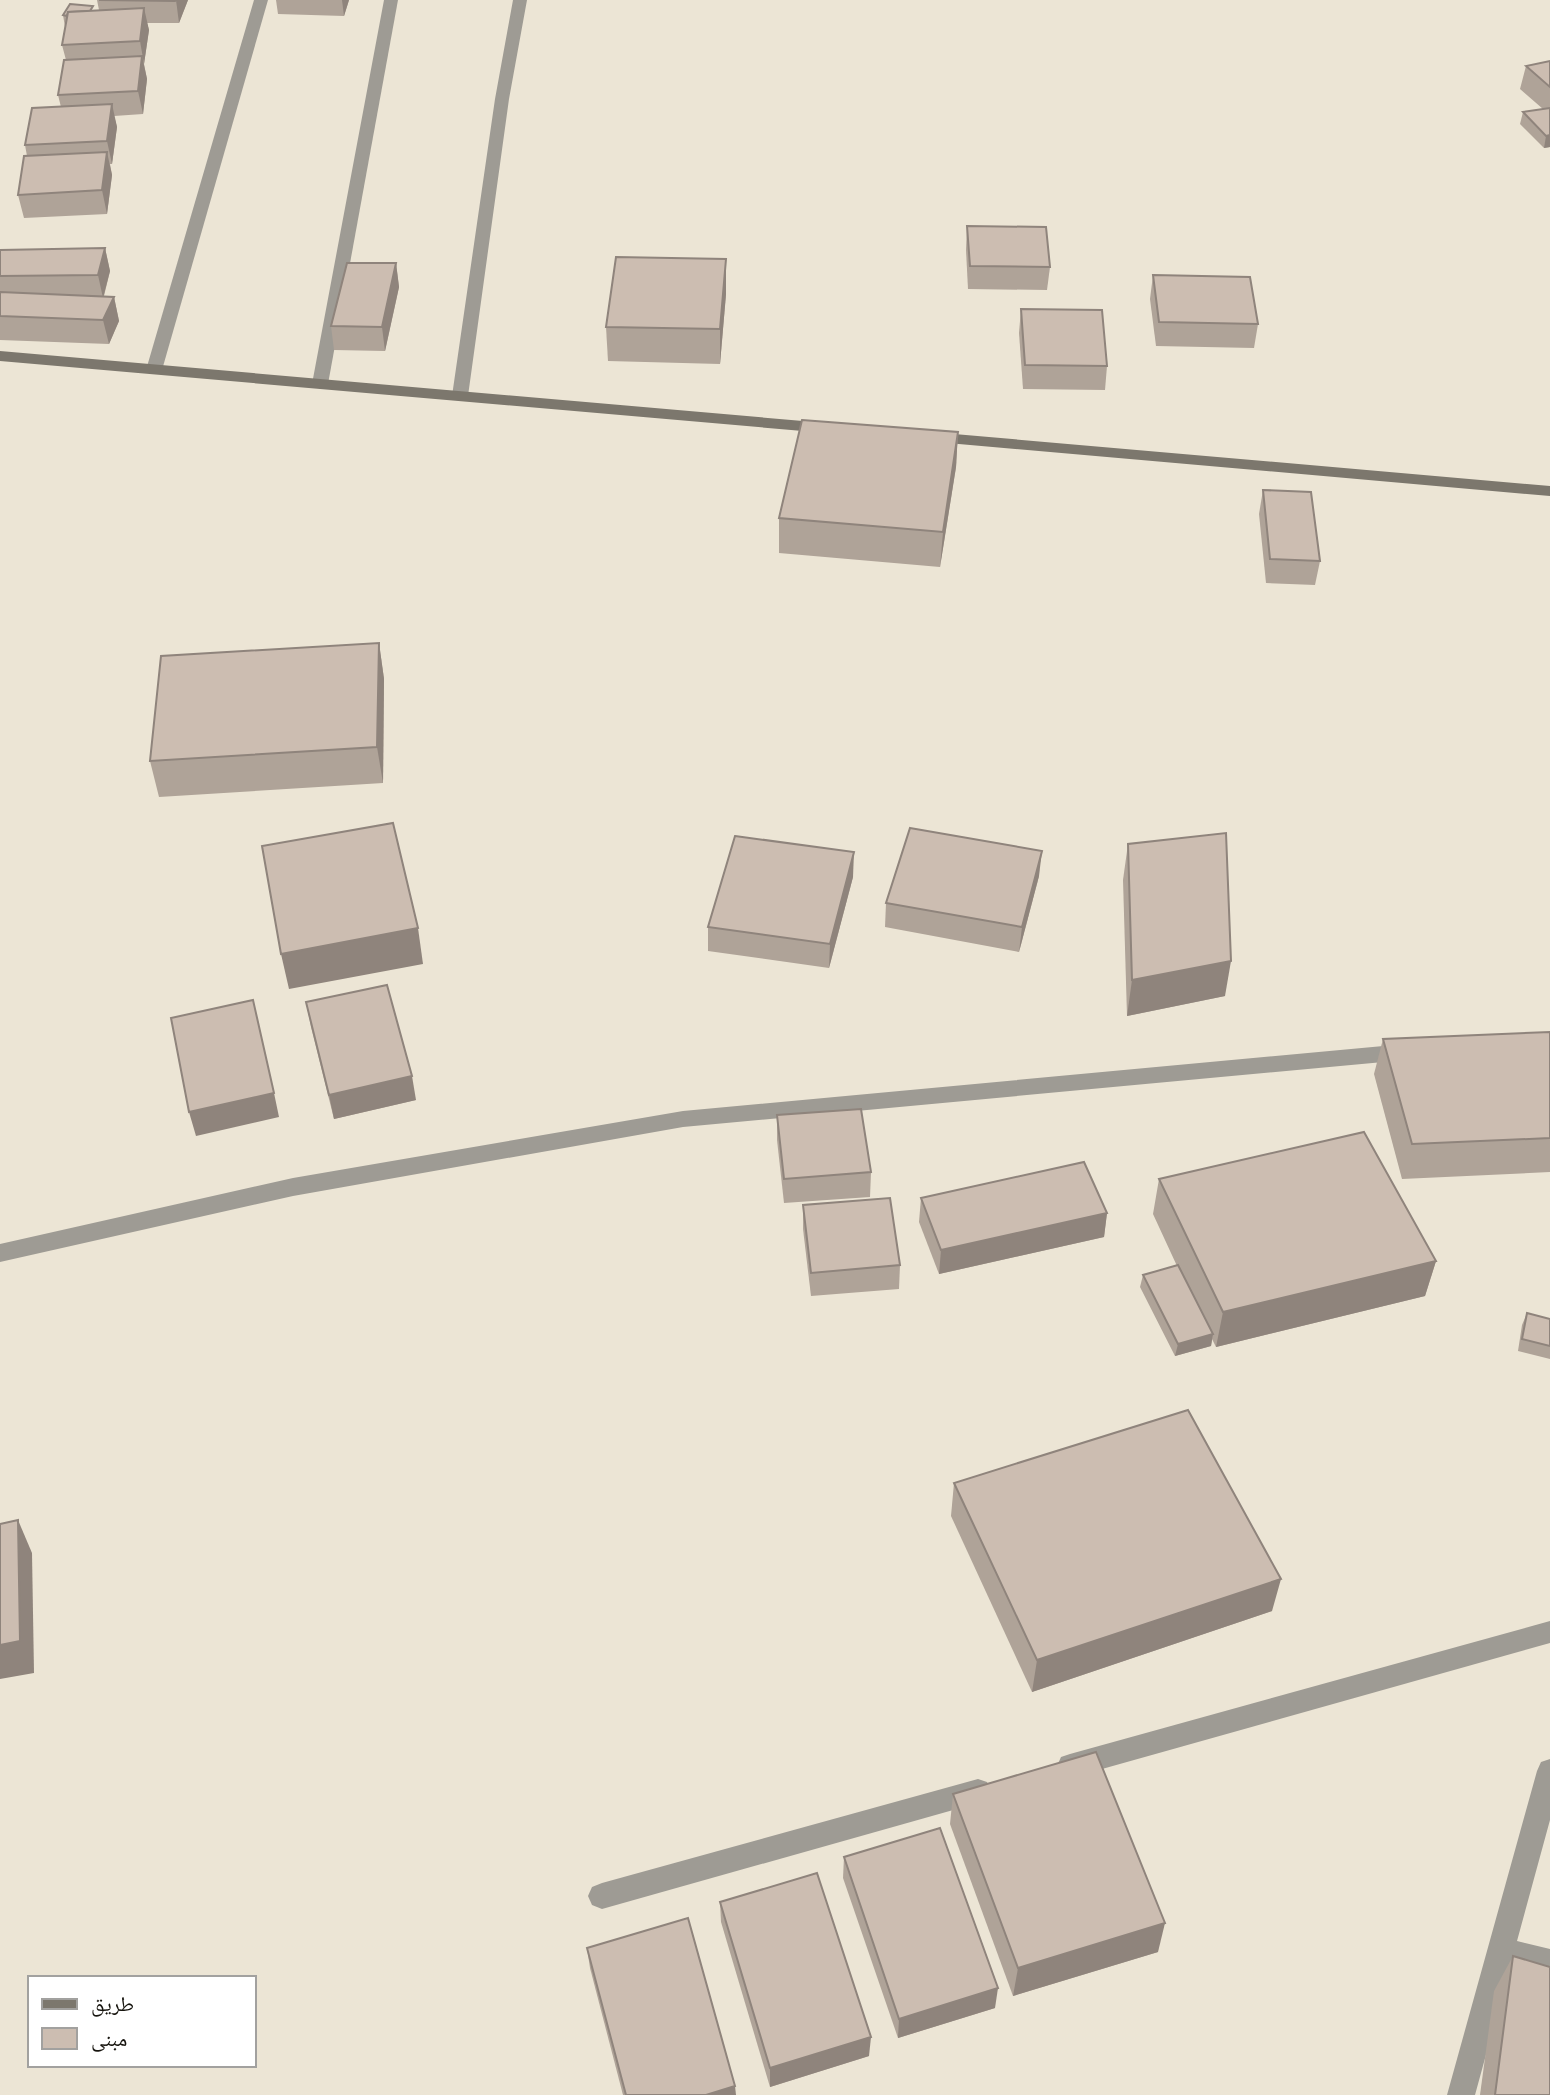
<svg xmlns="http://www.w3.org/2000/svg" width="1550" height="2095" viewBox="0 0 1550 2095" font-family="Signika,'Noto Naskh Arabic',sans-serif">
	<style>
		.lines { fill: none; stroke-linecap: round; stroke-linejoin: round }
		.street { fill: #9e9b94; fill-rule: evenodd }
		.secondary { fill: #7c776d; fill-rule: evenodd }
		.wall { fill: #afa398 }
		.shaded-wall { fill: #8f847c }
		.building { fill: #ccbdb1; stroke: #8f847c; stroke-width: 2 }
	</style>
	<rect width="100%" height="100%" fill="#ece5d5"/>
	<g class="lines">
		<g class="street">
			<path d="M254 0H268L162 370 160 373H148L146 370Z"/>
			<path d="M384 0H398L328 384 320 389 312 384Z"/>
			<path d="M513 0H527L509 99 468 396 460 401 452 396 495 99Z"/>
			<path d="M1405 1044 1412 1046 1416 1052 1412 1058 1405 1060 683 1127 293 1196 0 1262V1244L293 1178 683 1111Z"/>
			<path d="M1550 1621V1643L1070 1778 1061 1775 1057 1766 1061 1757 1070 1754Z"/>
			<path d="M1550 1759V1820L1517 1941 1550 1949V1977L1510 1967 1475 2095H1447L1537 1771 1541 1762Z"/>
			<path d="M978 1779 987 1782 991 1791 987 1800 978 1803 602 1909 592 1905 588 1896 592 1887 602 1883Z"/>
		</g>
		<g class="secondary">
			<path d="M0 351 826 423 834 428 826 433 0 361Z"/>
			<path d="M931 432 1550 486V496L925 441 923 437Z"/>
		</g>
	</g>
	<g class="wall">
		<path d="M97 0H188L179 23H147L149 30 144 64 147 79 143 114 114 116 117 127 112 164H110L112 175 107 214 24 218 18 195 27 156 25 145 61 107 58 95 66 60 62 45 65 27 63 15 99 10Z"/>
		<path d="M276 0H349L344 16 278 14Z"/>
		<path d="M1550 61V147L1544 148 1520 124 1523 112 1543 109 1520 89 1526 66Z"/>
		<path d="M967 226 1050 267 1047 290 968 289 966 250Z"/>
		<path d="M105 248 110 271 104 296 114 297 119 321 109 344 0 340V250Z"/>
		<path d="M726 259V294L720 364 608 361 606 327Z"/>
		<path d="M396 263 399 287 385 351 334 350 331 326Z"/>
		<path d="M1153 275 1258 324 1254 348 1156 346 1150 299Z"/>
		<path d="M1021 309 1107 366 1105 390 1023 389 1019 333Z"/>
		<path d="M958 432 956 467 940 567 779 553V518Z"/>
		<path d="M1263 490 1320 561 1315 585 1266 583 1259 514Z"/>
		<path d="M379 643 384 679 383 783 159 797 150 761Z"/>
		<path d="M1128 844 1225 996 1127 1016 1123 880Z"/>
		<path d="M1039 876 1019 952 885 927 886 903Z"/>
		<path d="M853 877 829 968 708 951V927Z"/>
		<path d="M306 1002 416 1100 334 1119 311 1027Z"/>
		<path d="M1550 1032V1172L1402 1179 1374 1074 1383 1039Z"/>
		<path d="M777 1115 871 1172 870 1197 784 1203 777 1140Z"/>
		<path d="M1159 1179 1436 1261 1425 1296 1216 1347 1212 1339 1211 1346 1175 1356 1140 1287 1143 1275 1177 1266 1153 1214Z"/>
		<path d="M921 1198 1107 1213 1104 1237 939 1274 919 1222Z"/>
		<path d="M803 1205 900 1265 899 1289 811 1296 803 1229Z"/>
		<path d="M1527 1313 1550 1319V1359L1518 1351 1522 1325Z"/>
		<path d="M954 1483 1272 1611 1032 1692 951 1516Z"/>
		<path d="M953 1794 1158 1952 1013 1996 950 1824Z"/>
		<path d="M844 1857 995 2008 898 2038 843 1878Z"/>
		<path d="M720 1902 869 2056 770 2087 721 1922Z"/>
		<path d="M587 1948 736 2095H623L590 1968Z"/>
		<path d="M1513 1956 1550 2095H1480L1494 1991Z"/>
	</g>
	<g class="shaded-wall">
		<path d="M176 0H188L179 23Z"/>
		<path d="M342 0H349L344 16Z"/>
		<path d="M144 8 149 30 144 64 140 41Z"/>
		<path d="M142 56 147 79 143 114 138 91Z"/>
		<path d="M112 104 117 127 112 164 107 141Z"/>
		<path d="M1550 135V147L1544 148 1546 136Z"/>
		<path d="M107 152 112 175 107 214 102 190Z"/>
		<path d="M105 248 110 271 103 298 98 275Z"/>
		<path d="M726 259V294L720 364V329Z"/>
		<path d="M396 263 399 287 385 351 382 327Z"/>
		<path d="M114 297 119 321 109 344 103 320Z"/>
		<path d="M958 432 956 467 940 567 943 532Z"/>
		<path d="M379 643 384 679 383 783 377 747Z"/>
		<path d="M1042 851 1039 876 1019 952 1022 927Z"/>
		<path d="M854 852 853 877 829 968 830 944Z"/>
		<path d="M418 928 423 964 289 989 281 954Z"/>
		<path d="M1231 961 1225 996 1127 1016 1132 980Z"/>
		<path d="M412 1076 416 1100 334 1119 329 1095Z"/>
		<path d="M274 1093 279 1117 196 1136 189 1112Z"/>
		<path d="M1107 1213 1104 1237 939 1274 941 1250Z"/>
		<path d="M1436 1261 1425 1296 1216 1347 1223 1312Z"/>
		<path d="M1213 1334 1211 1346 1175 1356 1178 1344Z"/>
		<path d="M18 1520 32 1553 34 1673 0 1679V1645Z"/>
		<path d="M1281 1579 1272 1611 1032 1692 1037 1660Z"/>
		<path d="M1165 1923 1158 1952 1013 1996 1018 1968Z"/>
		<path d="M998 1988 995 2008 898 2038 899 2019Z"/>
		<path d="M871 2037 869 2056 770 2087V2068Z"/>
		<path d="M735 2086 736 2095H706Z"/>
	</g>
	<g class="building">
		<path d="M99 0H176L175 1Z"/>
		<path d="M70 4 93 6 90 11 68 12 67 16 63 15Z"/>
		<path d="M144 8 140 41 62 45 68 12Z"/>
		<path d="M142 56 138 91 58 95 64 60Z"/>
		<path d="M1550 61V87L1526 66Z"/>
		<path d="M112 104 107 141 25 145 32 108Z"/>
		<path d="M1550 108V135L1546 136 1523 112Z"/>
		<path d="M107 152 102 190 18 195 24 156Z"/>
		<path d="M967 226 1046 227 1050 267 970 266Z"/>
		<path d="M105 248 98 275 0 276V250Z"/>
		<path d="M616 257 726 259 720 329 606 327Z"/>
		<path d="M347 263H396L382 327 331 326Z"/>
		<path d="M1153 275 1250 277 1258 324 1159 322Z"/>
		<path d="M0 292 114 297 103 320 0 316Z"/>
		<path d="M1021 309 1102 310 1107 366 1025 365Z"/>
		<path d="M802 420 958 432 943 532 779 518Z"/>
		<path d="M1263 490 1311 492 1320 561 1270 559Z"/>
		<path d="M379 643 377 747 150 761 161 656Z"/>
		<path d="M393 823 418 928 281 954 262 846Z"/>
		<path d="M910 828 1042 851 1022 927 886 903Z"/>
		<path d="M1226 833 1231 961 1132 980 1128 844Z"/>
		<path d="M735 836 854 852 830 944 708 927Z"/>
		<path d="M387 985 412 1076 329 1095 306 1002Z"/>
		<path d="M253 1000 274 1093 189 1112 171 1018Z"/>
		<path d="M1550 1032V1138L1412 1144 1383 1039Z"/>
		<path d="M861 1109 871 1172 784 1179 777 1115Z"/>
		<path d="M1364 1132 1436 1261 1223 1312 1159 1179Z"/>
		<path d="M1084 1162 1107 1213 941 1250 921 1198Z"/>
		<path d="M890 1198 900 1265 811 1273 803 1205Z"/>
		<path d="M1178 1265 1213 1334 1178 1344 1143 1275Z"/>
		<path d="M1527 1313 1550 1319V1346L1522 1339Z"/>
		<path d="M1188 1410 1281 1579 1037 1660 954 1483Z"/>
		<path d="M18 1520 20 1641 0 1645V1524Z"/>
		<path d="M1096 1752 1165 1923 1018 1968 953 1794Z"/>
		<path d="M940 1828 998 1988 899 2019 844 1857Z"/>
		<path d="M817 1873 871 2037 770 2068 720 1902Z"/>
		<path d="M688 1918 735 2086 706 2095H626L587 1948Z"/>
		<path d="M1513 1956 1550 1967V2095H1495Z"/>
	</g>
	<rect x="28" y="1976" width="228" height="91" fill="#ffffff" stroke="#a2a19f" stroke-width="2"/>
	<rect x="42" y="1999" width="35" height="10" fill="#7c776d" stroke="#a2a19f" stroke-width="2"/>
	<text x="91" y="2011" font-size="21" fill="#16140e">طريق</text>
	<rect x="42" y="2028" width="35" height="21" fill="#ccbdb1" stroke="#a2a19f" stroke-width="2"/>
	<text x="91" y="2046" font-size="21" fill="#16140e">مبنى</text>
</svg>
